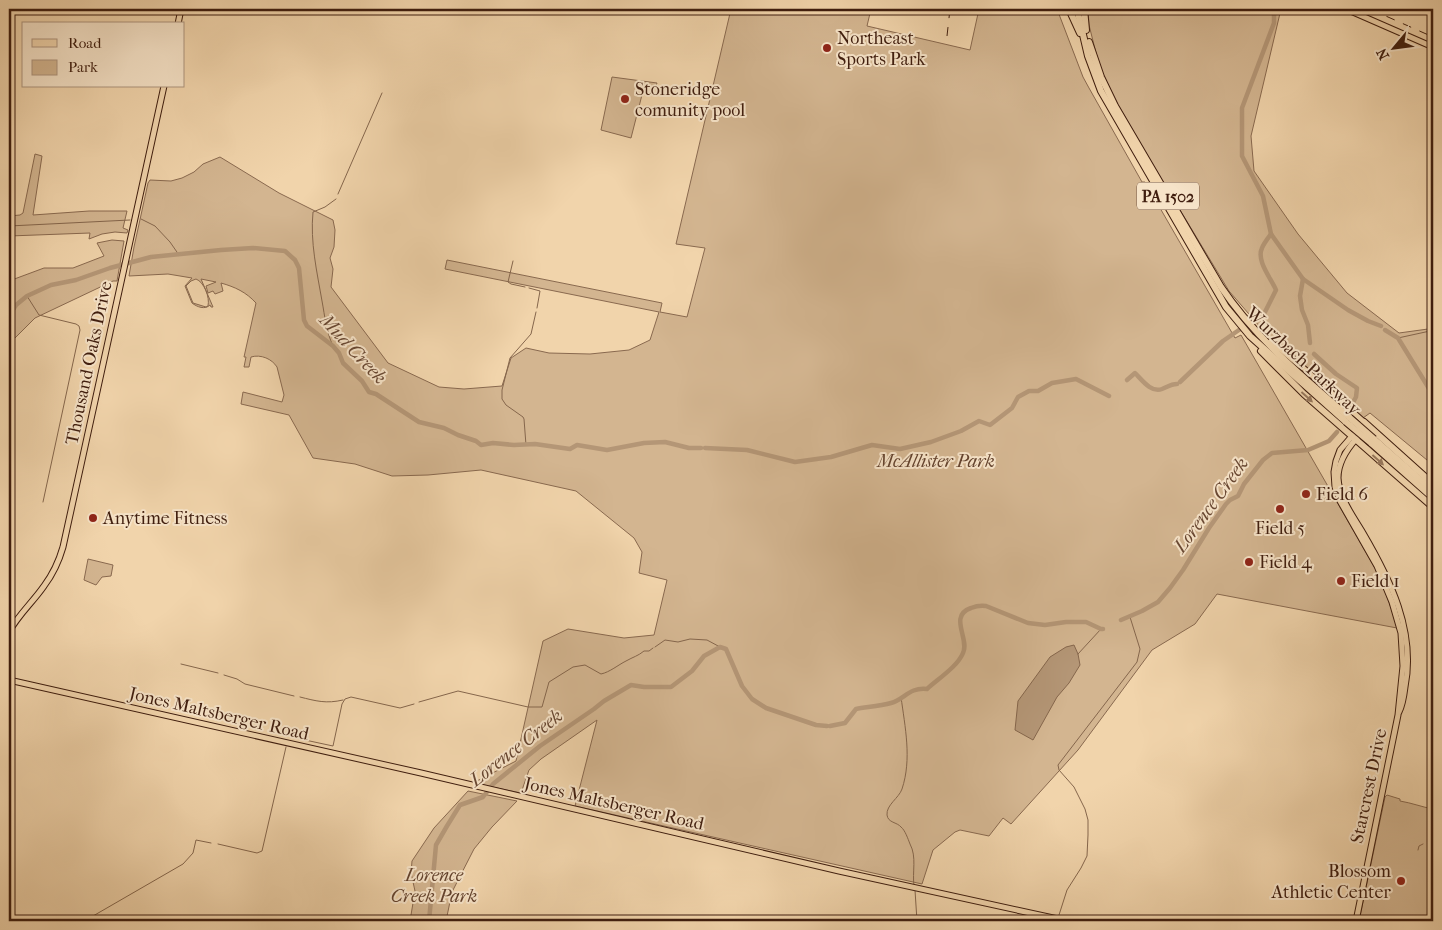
<svg xmlns="http://www.w3.org/2000/svg" width="1442" height="930" viewBox="0 0 1442 930" font-family="'IM FELL French Canon',serif">
	<style>
		.green { fill: #d3b590; stroke: #89694f; fill-rule: evenodd }
		.water { fill: #b49676; stroke: #85664c }
		.lines { fill: none; stroke-linecap: round; stroke-linejoin: round }
		.stream { stroke: #85664c; stroke-width: 1 }
		.river { stroke: #b49676; stroke-width: 4.5 }
		.major-casing { stroke: #3f1d0e; stroke-width: 7 }
		.highway-casing { stroke: #3f1d0e; stroke-width: 8 }
		.major { stroke: #f1d4ab; stroke-width: 5 }
		.highway { stroke: #f1d4ab; stroke-width: 6 }
		.rail { stroke: #3f1d0e; stroke-width: 1; stroke-dasharray: 9 9; stroke-linecap: butt }
		.highway-bridge-casing { stroke: #3f1d0e; stroke-width: 8; stroke-linecap: butt }
		.highway-bridge { stroke: #f1d4ab; stroke-width: 6 }
		.oneway { fill: #98785c }
		.poi-dot { fill: #8f2418; stroke: #f6e3c8; stroke-width: 2 }
		.labels { text-anchor: middle; dominant-baseline: central; stroke-width: 4; stroke-linejoin: round; paint-order: stroke }
		.shield { fill: #f6e3c8; stroke: #765846; stroke-width: 1 }
		.shield-label { font-size: 16px; font-weight: bold; fill: #3f1d0e }
		.poi-label { font-size: 18px; fill: #3f1d0e; stroke: #f6e3c8; text-anchor: start }
		.street-label { font-size: 18px; fill: #3f1d0e; stroke: #f6e3c8 }
		.park-label { font-size: 18px; font-style: italic; fill: #64432e; stroke: #f6e3c8 }
		.water-label { font-size: 19px; font-style: italic; fill: #684732; stroke: #f6e3c8 }
	</style>
	<rect width="100%" height="100%" fill="#f1d4ab"/>
	<filter id="stains"><feTurbulence type="fractalNoise" baseFrequency=".004" numOctaves="4"/><feColorMatrix values="0 0 0 0 .2 0 0 0 0 .09 0 0 0 0 .02 0 0 0 .5 -.17"/></filter>
	<radialGradient id="worn" r=".72"><stop offset=".6" stop-color="#630" stop-opacity="0"/><stop offset="1" stop-color="#630" stop-opacity=".3"/></radialGradient>
	<g class="green">
		<path d="M731 9H871L867 26 970 50 979 9H1057L1083 77 1089 88 1142 182H1145L1235 338 1241 335 1379 575 1394 616 1397 628 1217 594 1195 624 1152 650 1078 750 1011 824 1003 818 989 836 960 830 955 832 933 850 922 884 575 806 597 720 541 759 529 770 521 793 473 783 516 761 543 641 568 629 624 638 654 635 667 580 639 573 642 552 634 538 576 491 481 470 428 475 392 476 355 464 313 458 289 415 241 404 243 392 282 402 284 395 277 367C272 359 261 354 251 357L249 367H244L246 357H244L256 303C246 292 235 287 221 283L223 291 215 294 213 291 208 293 206 286 216 282 201 279 213 307H211L210 305C205 310 197 307 192 303L185 286 192 278 168 274 129 276 134 247 148 183 150 180 171 181 182 178 194 172 203 164 220 157 279 193 333 220 335 230 334 247 330 258 333 269 331 287 388 363 439 387 464 389 502 386 511 358 526 348 549 353 590 354 629 350 650 340 659 312 445 269 447 260 662 303 660 312 687 317 705 248 676 244ZM196 279C204 282 210 297 208 306L206 307 193 303 186 286 191 281Z"/>
		<path d="M1088 9H1281L1251 136 1254 171 1298 234 1347 293 1399 333 1428 329 1433 331V465L1370 413 1363 418 1268 336 1229 291 1154 167 1113 96 1099 65 1089 25Z"/>
		<path d="M612 77 657 83 655 89 644 87 631 138 601 130Z"/>
		<path d="M35 154 42 156 33 215 89 211H127L123 228 128 230 127 233 115 232 102 234 89 239 90 233 9 236V216L20 215 23 213Z"/>
		<path d="M112 240 124 241 117 281H113L35 318 9 344V281L44 268H73L104 256 97 243Z"/>
		<path d="M88 559 113 565 111 576 102 577 96 585 84 580Z"/>
		<path d="M468 791 517 801 492 827 474 849 452 892 446 921H410L415 891 411 873 412 861 434 828Z"/>
		<path d="M1387 795 1400 799V801C1412 803 1422 807 1433 809V921H1359L1385 797Z"/>
	</g>
	<path class="water" d="M1074 645 1078 654 1080 665 1069 683 1057 697 1033 740 1015 730 1018 701 1050 657 1066 647Z"/>
	<g class="lines">
		<g class="stream">
			<path d="M338 194 382 93"/>
			<path d="M141 219 155 226 170 242 179 255"/>
			<path d="M9 226 130 220"/>
			<path d="M513 261 508 282 511 284 525 287"/>
			<path d="M529 288 540 291 537 308"/>
			<path d="M27 296 39 315 76 324 79 326 80 330 43 502"/>
			<path d="M1398 338 1430 331 1433 334"/>
			<path d="M333 346C326 331 325 317 322 301 317 272 310 242 313 212L325 207 336 199"/>
			<path d="M526 445 524 419 523 417 506 405 502 399V390L510 358 531 334 536 312"/>
			<path d="M655 647 665 640 678 642 690 639 707 640 720 647"/>
			<path d="M1078 654 1101 629"/>
			<path d="M181 664 218 673"/>
			<path d="M224 675 237 679 245 684 294 696"/>
			<path d="M300 697C316 701 326 704 343 700"/>
			<path d="M901 697C905 727 912 759 902 789 899 798 886 805 887 815 888 823 897 822 901 827 905 830 908 839 910 844 917 857 912 872 914 886"/>
			<path d="M419 702 458 691 528 707H542L549 682 573 667 585 665 601 674C610 672 618 665 626 661 633 657 638 656 644 651H649L653 648"/>
			<path d="M305 740 333 746 342 704 345 699 351 697 400 708 414 704"/>
			<path d="M1431 840 1432 839 1430 835 1433 833"/>
			<path d="M218 844 257 853 262 851 286 747"/>
			<path d="M1418 850 1419 846 1423 844"/>
			<path d="M915 890 917 921"/>
			<path d="M1059 915 1067 890 1081 868 1087 856 1088 835V820L1085 809 1074 787 1059 770 1058 765 1137 662 1140 649 1130 617"/>
			<path d="M80 921 93 916 183 864 193 853 196 840 211 843"/>
		</g>
		<g class="river">
			<path d="M1274 9V23L1242 108V156L1263 196 1271 234 1303 279 1348 310 1368 321 1381 326"/>
			<path d="M1303 279 1300 296 1302 310 1308 325 1310 343"/>
			<path d="M9 316 16 305 27 296 51 285 76 280 110 268 151 257 221 250 253 248 285 251 295 260 299 268 304 320 307 326 333 346 339 353 343 363 362 381 369 392 376 394 419 422 444 428 458 435 476 441 481 445 493 443 514 445 535 444 570 449 577 445 607 450 644 443 665 442 689 448H701"/>
			<path d="M1385 330 1398 338 1433 395"/>
			<path d="M1314 354 1336 374 1357 388 1356 397 1351 406"/>
			<path d="M1127 380 1135 373C1142 380 1151 393 1162 389 1167 387 1171 384 1177 384"/>
			<path d="M1180 382 1223 341 1265 312 1276 290C1271 278 1256 261 1262 248 1264 243 1268 238 1271 234"/>
			<path d="M705 448 747 450 795 462 831 457 872 445 900 449 931 442 961 431 979 421 990 425 1012 408 1018 397 1029 391H1038L1052 383 1076 379 1109 396"/>
			<path d="M1121 620 1142 611 1158 602 1170 588 1183 570 1209 528 1226 504 1230 500 1238 496 1244 484 1263 460 1272 453 1308 450 1329 441 1337 432"/>
			<path d="M645 687H671L692 671 704 656 720 647 726 649 742 686 752 699 766 708 816 725 827 726"/>
			<path d="M830 726 845 723 856 709C867 707 880 706 891 703 905 699 909 687 927 689 938 679 958 666 963 653 970 639 948 616 971 608 976 606 980 605 986 606L1028 623 1045 625 1066 622H1086L1101 629H1103"/>
			<path d="M429 921 436 845 447 826 460 805 483 797 493 784 540 746 594 709 604 701 631 685 644 687"/>
		</g>
		<g class="major-casing">
			<g id="major">
				<path d="M1346 9 1433 47"/>
				<path d="M178 24 181 9"/>
				<path d="M1300 365 1364 422 1361 425"/>
				<path d="M1353 435 1340 450 1336 461 1334 472 1335 487 1340 501 1377 566 1392 602 1401 633 1403 666 1398 715 1356 921"/>
				<path d="M1357 438C1347 449 1338 462 1338 478 1339 498 1353 516 1363 533 1390 579 1416 631 1405 687 1404 695 1403 704 1399 712"/>
				<path d="M9 632C18 615 33 602 44 586 53 574 59 561 63 547L164 86"/>
				<path d="M9 680 421 773 839 871 1067 921"/>
			</g>
		</g>
		<g class="highway-casing">
			<g id="highway">
				<path d="M1069 9 1080 33"/>
				<path d="M1077 9 1088 56 1101 91 1226 307 1250 336 1346 422"/>
				<path d="M1084 9 1086 30"/>
				<path d="M1089 42 1101 77 1115 106 1221 287C1256 339 1303 377 1350 418"/>
				<path d="M1142 190H1152L1160 194"/>
				<path d="M1270 343 1281 349 1300 365"/>
				<path d="M1261 351 1304 394 1433 507"/>
				<path d="M1364 422 1433 484"/>
				<path d="M1374 439 1433 491"/>
				<path d="M1371 443 1433 498"/>
			</g>
		</g>
		<use href="#major" class="major"/>
		<use href="#highway" class="highway"/>
		<g class="rail">
			<path d="M1370 9 1433 37"/>
			<path d="M947 36 950 9"/>
		</g>
		<g class="highway-bridge-casing">
			<g id="highway-bridge">
				<path d="M1350 418 1374 439"/>
				<path d="M1346 422 1371 443"/>
			</g>
		</g>
		<use href="#highway-bridge" class="highway-bridge"/>
	</g>
	<defs><path id="oneway-solid" d="M-6-.8H1V-3.2L6.5 0L1 3.2V.8H-6Z" transform="scale(1.25)"/></defs>
	<g class="oneway">
		<use href="#oneway-solid" transform="translate(1307 397) rotate(42)"/>
		<use href="#oneway-solid" transform="translate(1378 460) rotate(42)"/>
	</g>
	<g class="poi-dot">
		<circle cx="827" cy="48" r="5"/>
		<circle cx="625" cy="99" r="5"/>
		<circle cx="1306" cy="494" r="5"/>
		<circle cx="1280" cy="509" r="5"/>
		<circle cx="93" cy="518" r="5"/>
		<circle cx="1249" cy="562" r="5"/>
		<circle cx="1341" cy="581" r="5"/>
		<circle cx="1401" cy="881" r="5"/>
	</g>
	<g class="labels">
		<rect class="shield" x="1137" y="182.5" width="62" height="27" rx="4"/>
		<g class="shield-label">
			<text x="1168" y="196">PA 1502</text>
		</g>
		<g class="poi-label">
			<text x="837" y="38">Northeast<tspan x="837" dy="21">Sports Park</tspan></text>
			<text x="635" y="89">Stoneridge<tspan x="635" dy="21">comunity pool</tspan></text>
			<text x="1316" y="494">Field 6</text>
			<text x="103" y="518">Anytime Fitness</text>
			<text x="1280" y="528" text-anchor="middle">Field 5</text>
			<text x="1259" y="562">Field 4</text>
			<text x="1351" y="581">Field 1</text>
			<text x="1391" y="871" text-anchor="end">Blossom<tspan x="1391" dy="21">Athletic Center</tspan></text>
		</g>
		<g class="street-label">
			<text transform="translate(1303 361) rotate(43)">Wurzbach Parkway</text>
			<text transform="translate(89 363) rotate(-78)">Thousand Oaks Drive</text>
			<text transform="translate(219 714) rotate(13)">Jones Maltsberger Road</text>
			<text transform="translate(1369 786) rotate(-78)">Starcrest Drive</text>
			<text transform="translate(614 804) rotate(13)">Jones Maltsberger Road</text>
		</g>
		<g class="park-label">
			<text x="936" y="461">McAllister Park</text>
			<text x="434" y="875">Lorence<tspan x="434" dy="21">Creek Park</tspan></text>
		</g>
		<g class="water-label">
			<text transform="translate(353 349) rotate(47)">Mud Creek</text>
			<text transform="translate(1211 505) rotate(-54)">Lorence Creek</text>
			<text transform="translate(516 748) rotate(-38)">Lorence Creek</text>
		</g>
	</g>
	<rect width="1442" height="930" fill="none" stroke="#f1d4ab" stroke-width="30"/>
	<rect x="10" y="10" width="1422" height="910" fill="none" stroke="#3f1d0e" stroke-width="2.5"/>
	<rect x="15" y="15" width="1412" height="900" fill="none" stroke="#3f1d0e"/>
	<rect x="22" y="22" width="162" height="65" fill="#f6e3c8" stroke="#ad947e"/>
	<rect x="32" y="39" width="25" height="8" fill="#f1d4ab" stroke="#ad947e"/>
	<text x="68" y="48" font-size="15" fill="#3f1d0e">Road</text>
	<rect x="32" y="60" width="25" height="15" fill="#d3b590" stroke="#ad947e"/>
	<text x="68" y="72" font-size="15" fill="#3f1d0e">Park</text>
	<g transform="translate(1394 48) rotate(241)" stroke="#f6e3c8" stroke-width="4" paint-order="stroke">
	<path d="M0-4L9 19L0 12L-9 19Z" fill="#3f1d0e"/>
	<text y="-8" font-size="14" font-weight="bold" text-anchor="middle" fill="#3f1d0e">N</text>
	</g>
	<rect width="100%" height="100%" filter="url(#stains)"/>
	<rect width="100%" height="100%" fill="url(#worn)"/>
</svg>
